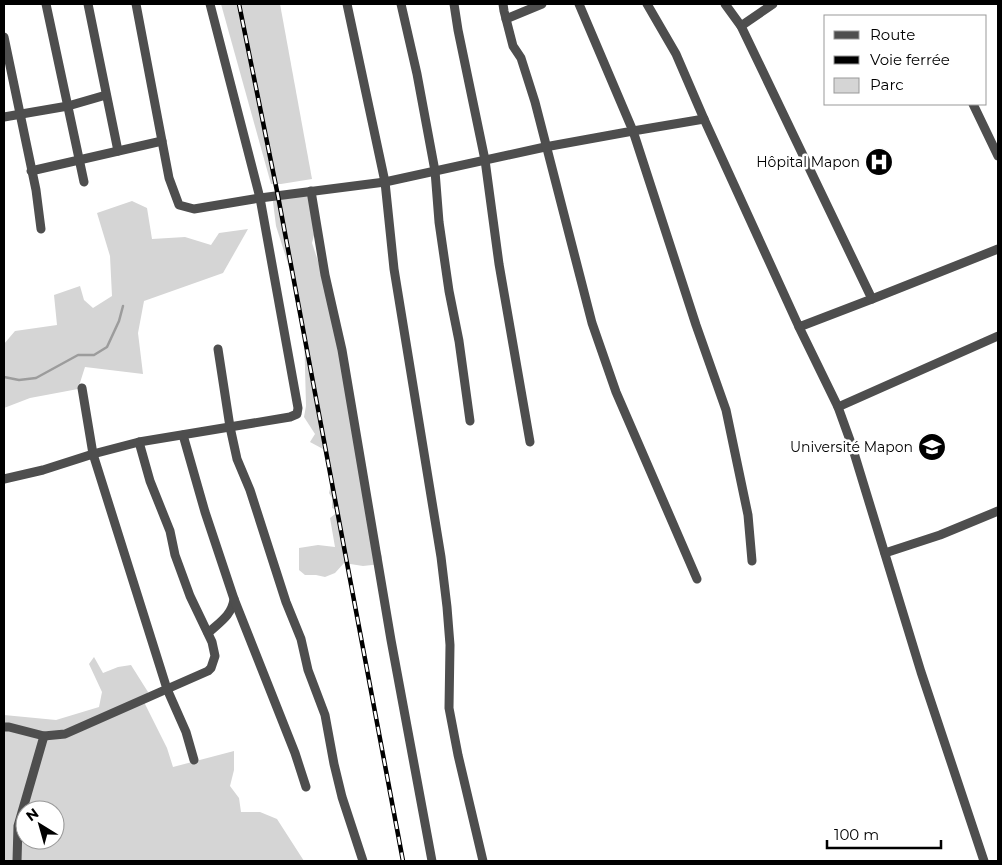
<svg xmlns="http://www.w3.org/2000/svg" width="1002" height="865" viewBox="0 0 1002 865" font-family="Montserrat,sans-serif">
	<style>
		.green { fill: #d5d5d5; fill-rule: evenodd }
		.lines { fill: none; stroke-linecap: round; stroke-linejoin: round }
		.stream { stroke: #9c9c9c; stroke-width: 2.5 }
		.minor { stroke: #4e4e4e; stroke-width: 9 }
		.rail-casing { stroke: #000; stroke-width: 4.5 }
		.rail { stroke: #fff; stroke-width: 2.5; stroke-dasharray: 8; stroke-linecap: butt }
		.labels { text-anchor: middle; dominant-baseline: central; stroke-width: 5; stroke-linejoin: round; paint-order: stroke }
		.poi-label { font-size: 14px; fill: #000; stroke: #fff; text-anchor: end }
	</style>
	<rect width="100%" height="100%" fill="#fff"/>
	<g class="green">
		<path d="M221 4H280L312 179 281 184H271Z"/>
		<path d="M310 192 314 235 312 243 323 276 377 541 382 557 381 564 363 566 344 563 335 573 325 577 316 575H305L299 570V548L318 545 335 547 330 518 339 511 332 508V498L329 493 332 480 323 449 310 442 315 434 304 417 306 406 304 330 296 305V289L276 226 272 194Z"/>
		<path d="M132 201 147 208 152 239 185 237 211 245 219 233 248 229 223 273 144 301 138 333 143 374 85 367 78 389 30 398 4 408V344L15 331 57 325 54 295 80 286 84 300 93 308 112 296 110 256 97 213Z"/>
		<path d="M94 657 103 673 118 667 131 665 148 692 144 702 167 748 173 767 234 751V770L230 786 239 798 241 812H260L277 819 304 861H4V715L56 720 99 707 102 692 89 664ZM25 810H55V840H25Z"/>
	</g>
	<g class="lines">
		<path class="stream" d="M4 377 19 380 36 378 78 355H94L107 347 119 321 123 306"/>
		<g class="minor">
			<path d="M46 4 84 182"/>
			<path d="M88 4 118 151"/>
			<path d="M136 4 169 178 179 205 194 209 260 198 385 182 545 147 633 131 579 4"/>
			<path d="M347 4 385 182 394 269 441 557 447 607 450 645 449 708 458 755 483 861"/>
			<path d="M401 4 417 74 435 171 439 222 449 291 459 341 470 421"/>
			<path d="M454 4 458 30 485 160 499 264 530 442"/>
			<path d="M503 4 504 11 513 46 521 58 535 102 592 323 616 392 697 579"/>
			<path d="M647 4 676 54 704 119 799 327 872 299 741 26 725 4"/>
			<path d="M506 19 542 4"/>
			<path d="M741 26 773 4"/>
			<path d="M4 37 36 190 41 229"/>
			<path d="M973 104 998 156"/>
			<path d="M4 117 68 106 106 95"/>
			<path d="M704 119 633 131 696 325 726 410 748 515 752 561"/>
			<path d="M31 171 162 141"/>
			<path d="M311 191 325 275 342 350 391 640 432 861"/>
			<path d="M872 299 998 249"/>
			<path d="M799 327 838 407 851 443 921 672 984 861"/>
			<path d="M218 349 230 427 237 459 250 490 286 602 301 639 308 670 325 715 334 764 342 797 363 861"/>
			<path d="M838 407 998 336"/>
			<path d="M183 435 205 512 234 599C232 615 220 622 208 633"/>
			<path d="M139 442 150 481 170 531 175 555 190 596 212 642 215 656 211 668 208 671 167 689 186 732 194 760"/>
			<path d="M4 479 43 470 93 454 139 442 290 417 297 414 298 408 260 198 210 4"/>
			<path d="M885 553 940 535 998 511"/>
			<path d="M234 599 295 753 306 787"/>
			<path d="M4 727H9L44 736 65 734 167 689 93 454 82 388"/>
			<path d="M17 861 18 826 44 736"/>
		</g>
		<g class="rail-casing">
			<path id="rail" d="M239 4 278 196 403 861"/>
		</g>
		<use href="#rail" class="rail"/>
	</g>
	<defs>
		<g id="hospital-disc" transform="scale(1.4375)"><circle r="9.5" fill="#000" stroke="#fff"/><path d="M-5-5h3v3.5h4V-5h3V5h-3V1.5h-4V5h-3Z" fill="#fff"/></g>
		<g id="university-disc" transform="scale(1.4375)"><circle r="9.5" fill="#000" stroke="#fff"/><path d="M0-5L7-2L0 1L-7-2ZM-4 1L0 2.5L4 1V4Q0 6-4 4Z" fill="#fff"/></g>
	</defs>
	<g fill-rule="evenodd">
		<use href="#hospital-disc" x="879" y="162"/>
		<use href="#university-disc" x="932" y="447"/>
	</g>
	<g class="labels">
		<g class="poi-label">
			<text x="860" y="162">Hôpital Mapon</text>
			<text x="913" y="447">Université Mapon</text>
		</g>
	</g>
	<rect width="1002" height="865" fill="none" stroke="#000000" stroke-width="10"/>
	<rect x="824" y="15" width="162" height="90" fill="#ffffff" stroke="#999999"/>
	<rect x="834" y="31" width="25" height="8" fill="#4e4e4e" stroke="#999999"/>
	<text x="870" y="40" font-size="15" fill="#000000">Route</text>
	<rect x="834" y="56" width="25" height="8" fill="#000000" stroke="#999999"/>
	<text x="870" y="65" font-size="15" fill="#000000">Voie ferrée</text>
	<rect x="834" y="78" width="25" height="15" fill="#d5d5d5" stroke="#999999"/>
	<text x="870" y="90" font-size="15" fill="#000000">Parc</text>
	<g transform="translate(40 825) rotate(323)"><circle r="24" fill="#ffffff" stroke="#999999"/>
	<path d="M0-4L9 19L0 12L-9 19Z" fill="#000000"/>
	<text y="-8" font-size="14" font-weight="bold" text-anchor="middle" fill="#000000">N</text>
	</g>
	<path d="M827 840v8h114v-8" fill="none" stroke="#000000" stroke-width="2.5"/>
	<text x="834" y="840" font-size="15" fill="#000000" stroke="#ffffff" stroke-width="4" paint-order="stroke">100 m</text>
</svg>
